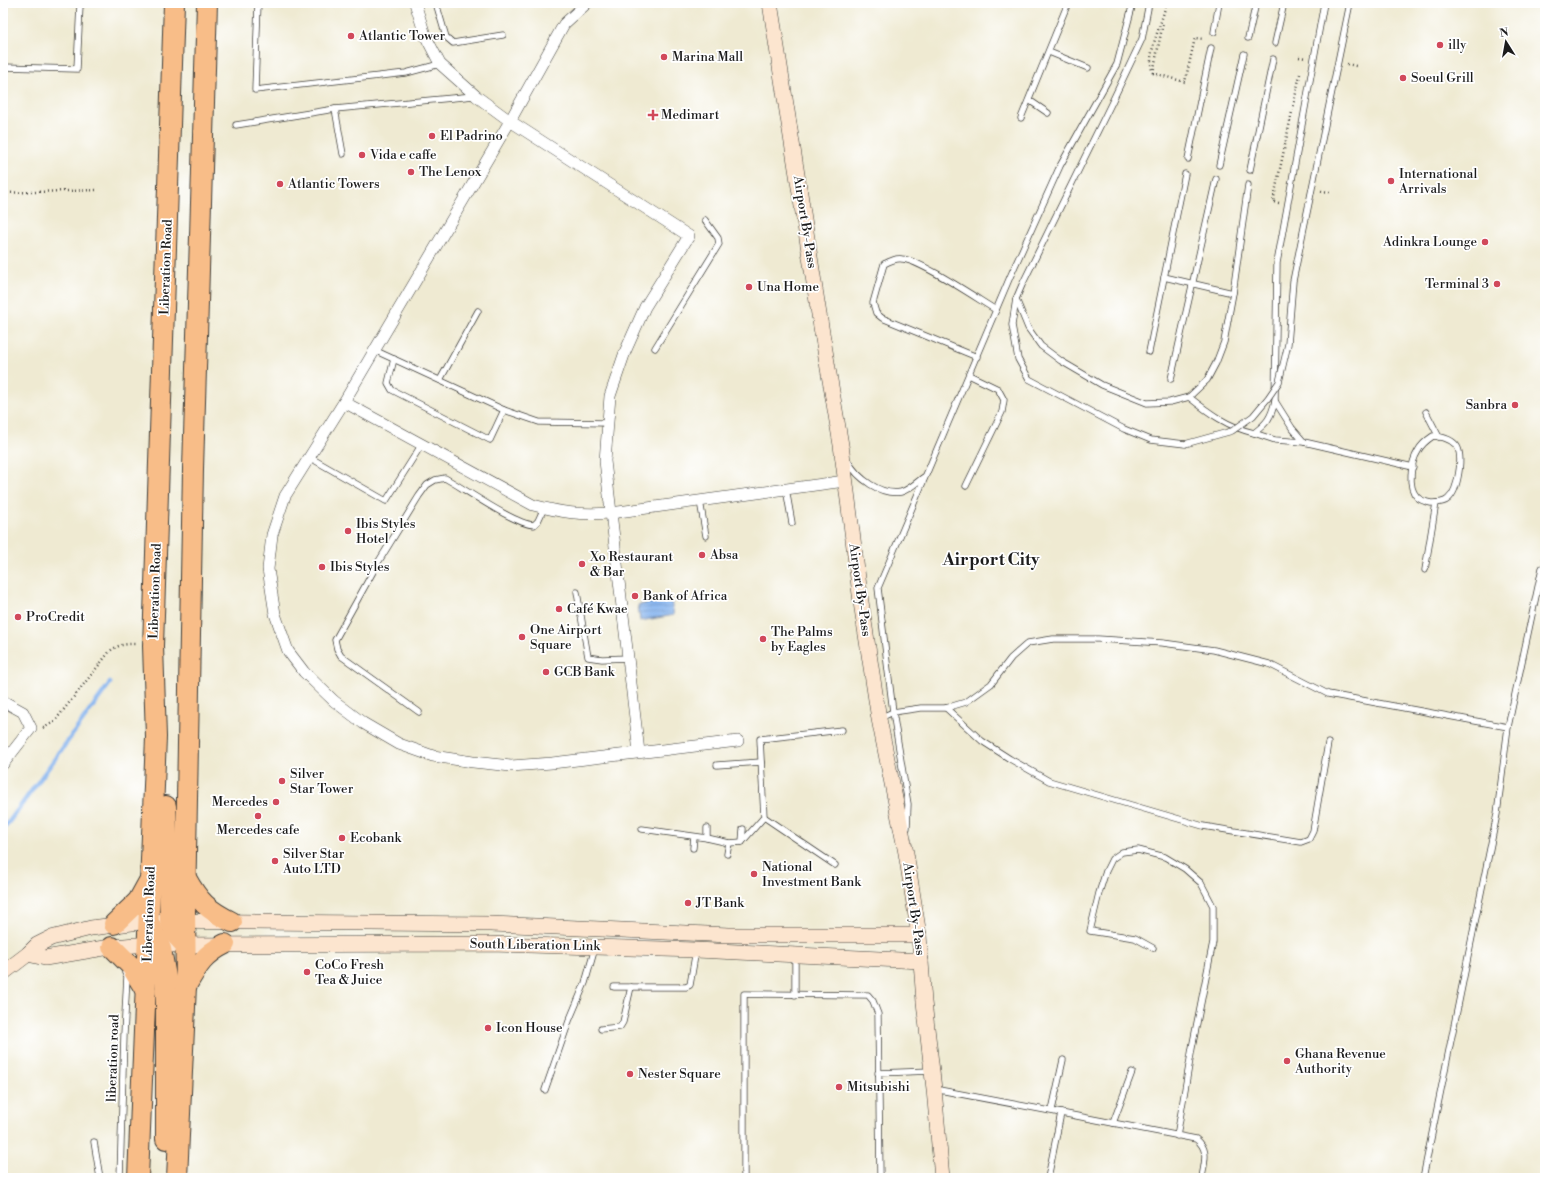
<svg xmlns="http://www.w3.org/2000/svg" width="1548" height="1181" viewBox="0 0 1548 1181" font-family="'Libre Bodoni',serif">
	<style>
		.water { fill: url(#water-rules); stroke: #506785 }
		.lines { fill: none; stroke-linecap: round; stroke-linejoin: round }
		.stream { stroke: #83b2ee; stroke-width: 4.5 }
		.lane-casing { stroke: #3c3b37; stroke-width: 7 }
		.street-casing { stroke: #3c3b37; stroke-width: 12 }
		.secondary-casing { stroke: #3c3b37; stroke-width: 16 }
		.highway-casing { stroke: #3c3b37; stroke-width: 22 }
		.path { stroke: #3c3b37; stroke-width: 2.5; stroke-dasharray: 1 3; stroke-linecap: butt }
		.lane { stroke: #fff; stroke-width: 5.5 }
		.street { stroke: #fff; stroke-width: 11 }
		.secondary { stroke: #fce5cf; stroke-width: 15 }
		.highway { stroke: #f8bd88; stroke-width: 20 }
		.lane-bridge-casing { stroke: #3c3b37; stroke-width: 7; stroke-linecap: butt }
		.lane-bridge { stroke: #fff; stroke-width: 5.5 }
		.poi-dot { fill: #d1495b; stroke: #fff; stroke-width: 1.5 }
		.labels { text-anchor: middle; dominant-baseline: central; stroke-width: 3.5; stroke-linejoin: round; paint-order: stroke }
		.poi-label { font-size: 13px; fill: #1c1c1c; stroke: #fff; text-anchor: start }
		.street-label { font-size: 13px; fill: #1c1c1c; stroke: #fff }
		.district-label { font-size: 17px; font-weight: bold; fill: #1c1c1c; stroke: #fff }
	</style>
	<defs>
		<pattern id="water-rules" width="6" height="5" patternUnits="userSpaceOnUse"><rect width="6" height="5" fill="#83b2ee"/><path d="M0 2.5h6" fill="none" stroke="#7198cc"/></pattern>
	</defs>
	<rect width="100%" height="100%" fill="#fff"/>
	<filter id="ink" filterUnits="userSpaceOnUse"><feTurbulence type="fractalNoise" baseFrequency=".025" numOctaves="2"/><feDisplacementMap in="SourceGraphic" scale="8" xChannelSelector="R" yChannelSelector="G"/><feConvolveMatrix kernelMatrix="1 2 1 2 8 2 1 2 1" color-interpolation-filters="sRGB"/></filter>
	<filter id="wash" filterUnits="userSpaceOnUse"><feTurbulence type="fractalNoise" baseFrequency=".012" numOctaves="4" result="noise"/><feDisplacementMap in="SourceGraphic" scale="16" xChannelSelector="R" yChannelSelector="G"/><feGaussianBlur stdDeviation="0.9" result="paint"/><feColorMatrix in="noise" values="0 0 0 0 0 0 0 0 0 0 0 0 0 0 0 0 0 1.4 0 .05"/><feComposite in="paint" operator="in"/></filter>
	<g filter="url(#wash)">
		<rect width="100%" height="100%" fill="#efead2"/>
		<path class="water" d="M671 600 674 615 640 621 638 605Z"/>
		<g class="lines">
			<path class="stream" d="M3 830 110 683"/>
		</g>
	</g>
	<g filter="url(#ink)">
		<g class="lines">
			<g class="lane-casing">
				<g id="lane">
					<path d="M76 3 80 5 87 3"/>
					<path d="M258 3 255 90 406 73 440 64"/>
					<path d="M436 3 446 37 453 43 503 35"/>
					<path d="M1149 3 1142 39 1111 104 1022 285 1016 299 1012 325 1018 359 1029 379 1124 429 1151 440 1185 444"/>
					<path d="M1214 32 1219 3"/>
					<path d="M1248 38 1256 3"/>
					<path d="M1275 43 1284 3"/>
					<path d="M1049 52 1088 68"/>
					<path d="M3 67 77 69 80 5"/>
					<path d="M1029 100 1048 113"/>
					<path d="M335 109 343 154"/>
					<path d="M1021 118 1068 3"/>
					<path d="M236 125 335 109 474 96"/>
					<path d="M1188 159 1211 48"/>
					<path d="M1219 165 1244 54"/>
					<path d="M1250 170 1273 59"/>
					<path d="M1164 277 1233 293"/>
					<path d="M1016 299 1028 328 1041 346 1061 361 1102 385 1147 403 1170 402 1189 397 1207 380 1216 363 1224 342 1233 293 1248 185"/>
					<path d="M655 348 719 244 718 238 705 220"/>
					<path d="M374 350 504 410 539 422 608 423"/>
					<path d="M1149 352 1185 174"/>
					<path d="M977 357 882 318 876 313 873 303 884 264C890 261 896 258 902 259 919 259 979 300 996 310"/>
					<path d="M394 359 388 383 392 390 490 440 504 410"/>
					<path d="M1171 379 1216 179"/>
					<path d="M440 380 478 311"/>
					<path d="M1189 397C1209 413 1228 427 1254 433 1267 423 1271 418 1275 401L1277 263 1324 3"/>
					<path d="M1275 401 1292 428 1304 442"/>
					<path d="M1426 412 1439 437"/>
					<path d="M1254 433 1275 440 1304 442 1413 467"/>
					<path d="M1433 436C1441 437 1450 438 1456 445 1464 455 1458 491 1448 499 1444 503 1436 503 1431 503 1426 502 1420 500 1417 497 1407 487 1411 462 1418 451 1421 445 1427 440 1433 436Z"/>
					<path d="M309 457 386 501 422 444"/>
					<path d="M848 461C857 478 881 496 901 492 909 490 918 481 924 477"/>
					<path d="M966 486 1002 412 1004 400 998 389 969 375"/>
					<path d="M786 489 792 523"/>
					<path d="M700 501 706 536"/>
					<path d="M1545 557V555"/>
					<path d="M1425 570 1436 503"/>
					<path d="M577 592 588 657 602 659 628 658"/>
					<path d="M946 708 982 741 1010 759 1049 781 1203 826 1301 842 1309 839 1313 831 1328 743"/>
					<path d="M419 712 341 656 337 649 335 640 379 561 419 496 427 485 435 480 445 478C465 489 514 524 534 525L538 521 544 508"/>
					<path d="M880 718 893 712 921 708H946L966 702 991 684 1011 658 1028 643 1053 639H1098L1163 643 1214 650 1269 664 1328 694 1508 727"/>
					<path d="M717 765 761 762"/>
					<path d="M764 817 760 739 842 730"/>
					<path d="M707 828V838"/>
					<path d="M907 828 908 804 893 712 878 588 1010 277 1060 166 1117 64 1133 3"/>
					<path d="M642 829 707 838 729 843 742 842 764 817 835 865"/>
					<path d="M742 842 743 829"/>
					<path d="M693 848 694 837"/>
					<path d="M727 854 729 843"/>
					<path d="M1153 948 1135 938 1090 931 1099 893 1106 871 1112 859 1122 852 1138 850 1165 857 1185 869 1201 883 1213 906V942L1192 1048 1177 1136"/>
					<path d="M795 955V995"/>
					<path d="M614 987H686L690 985 696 950"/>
					<path d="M601 1029 620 1027 623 1022 631 987"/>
					<path d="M878 1073 931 1071"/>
					<path d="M934 1089 1061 1113 1048 1178"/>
					<path d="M545 1090 569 1021 585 983 595 948"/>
					<path d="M1052 1110 1063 1060"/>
					<path d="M1061 1113 1196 1139C1210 1150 1204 1162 1202 1178"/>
					<path d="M1113 1123 1132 1072"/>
					<path d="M94 1142 100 1178"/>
					<path d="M120 1178 124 1035 127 976 125 973"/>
					<path d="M744 1178V994L868 995 873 1001 878 1014 880 1178"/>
					<path d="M1423 1178 1497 814 1508 727 1542 568"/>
				</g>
			</g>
			<g class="street-casing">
				<g id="street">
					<path d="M415 3 425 35 440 64 476 96 510 121 689 236 645 307 625 352 610 396 605 461 639 752"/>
					<path d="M587 3 564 24 510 121 344 402 285 496 272 535 268 569 275 614 288 651 304 672 334 701 363 723 399 744 433 756 473 762 511 766 552 763 738 741"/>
					<path d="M344 402 533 505C563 513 580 515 611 513L845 481"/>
					<path d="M3 701 23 712 31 728 3 764"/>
				</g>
			</g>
			<g class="secondary-casing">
				<g id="secondary">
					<path d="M770 3 821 327 841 445 861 602 879 719 906 853 919 935 924 1002 934 1089 942 1178"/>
					<path d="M28 954 45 958 104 948 135 945 491 944 696 950 921 961"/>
					<path d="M3 973 28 954 37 945 51 938 91 928 148 921 491 924 729 935H919"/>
				</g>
			</g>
			<g class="highway-casing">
				<g id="highway">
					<path d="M166 806 170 920 175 934 185 945"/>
					<path d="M186 878C199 902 208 910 232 922"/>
					<path d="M114 924 138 901 149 881"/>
					<path d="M151 926 161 949 166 977V1139"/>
					<path d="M112 947 131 966 146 991"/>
					<path d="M186 986C197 967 204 954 225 944"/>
					<path d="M138 1178 156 737 153 646 174 3"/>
					<path d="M177 1178 186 986 185 909 193 469 207 3"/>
				</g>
			</g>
			<g class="path">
				<path d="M1299 57 1306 58"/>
				<path d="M1347 64 1356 66"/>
				<path d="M1153 73 1185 82 1195 38 1204 39"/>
				<path d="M1153 73C1145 54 1163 23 1166 3"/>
				<path d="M1153 73 1163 23"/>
				<path d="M1321 191 1330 192"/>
				<path d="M3 193 96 190"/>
				<path d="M1279 203 1273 202 1300 74"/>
				<path d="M43 728 54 722 110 651C119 644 126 644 137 644"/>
			</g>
			<use href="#lane" class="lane"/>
			<use href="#street" class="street"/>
			<use href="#secondary" class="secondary"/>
			<use href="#highway" class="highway"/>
			<g class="lane-bridge-casing">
				<path id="lane-bridge" d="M1185 444 1232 431 1253 416 1268 398 1279 382 1288 344 1293 281 1350 3"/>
			</g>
			<use href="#lane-bridge" class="lane-bridge"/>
		</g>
	</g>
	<g class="poi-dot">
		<circle cx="351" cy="36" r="4"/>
		<circle cx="1440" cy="45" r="4"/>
		<circle cx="664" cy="57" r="4"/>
		<circle cx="1403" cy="78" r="4"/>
		<path d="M651 109h4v4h4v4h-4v4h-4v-4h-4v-4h4z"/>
		<circle cx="432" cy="136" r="4"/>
		<circle cx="362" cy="155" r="4"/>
		<circle cx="411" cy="172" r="4"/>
		<circle cx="1391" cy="181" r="4"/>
		<circle cx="280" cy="184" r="4"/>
		<circle cx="1485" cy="242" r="4"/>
		<circle cx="1497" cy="284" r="4"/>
		<circle cx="749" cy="287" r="4"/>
		<circle cx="1515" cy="405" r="4"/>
		<circle cx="348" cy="531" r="4"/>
		<circle cx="702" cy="555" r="4"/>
		<circle cx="582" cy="564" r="4"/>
		<circle cx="322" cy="567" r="4"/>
		<circle cx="635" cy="596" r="4"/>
		<circle cx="559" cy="609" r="4"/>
		<circle cx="18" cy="617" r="4"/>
		<circle cx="522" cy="637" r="4"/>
		<circle cx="763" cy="639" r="4"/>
		<circle cx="546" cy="672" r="4"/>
		<circle cx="282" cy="781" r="4"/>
		<circle cx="276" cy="802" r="4"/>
		<circle cx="258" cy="816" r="4"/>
		<circle cx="342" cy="838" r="4"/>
		<circle cx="275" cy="861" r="4"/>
		<circle cx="754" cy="874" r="4"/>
		<circle cx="688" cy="903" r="4"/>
		<circle cx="307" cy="972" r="4"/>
		<circle cx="488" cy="1028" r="4"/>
		<circle cx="1287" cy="1061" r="4"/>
		<circle cx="630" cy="1074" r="4"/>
		<circle cx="839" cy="1087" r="4"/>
	</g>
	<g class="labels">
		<g class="poi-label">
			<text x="359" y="36">Atlantic Tower</text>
			<text x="1448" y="45">illy</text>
			<text x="672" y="57">Marina Mall</text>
			<text x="1411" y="78">Soeul Grill</text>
			<text x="661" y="115">Medimart</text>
			<text x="440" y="136">El Padrino</text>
			<text x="370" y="155">Vida e caffe</text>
			<text x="419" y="172">The Lenox</text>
			<text x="1399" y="174">International<tspan x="1399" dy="15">Arrivals</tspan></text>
			<text x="288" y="184">Atlantic Towers</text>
			<text x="1477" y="242" text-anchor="end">Adinkra Lounge</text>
			<text x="1489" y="284" text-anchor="end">Terminal 3</text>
			<text x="757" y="287">Una Home</text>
			<text x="1507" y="405" text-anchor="end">Sanbra</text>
			<text x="356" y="524">Ibis Styles<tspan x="356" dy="15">Hotel</tspan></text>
			<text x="710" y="555">Absa</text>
			<text x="590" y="557">Xo Restaurant<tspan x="590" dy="15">&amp; Bar</tspan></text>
			<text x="330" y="567">Ibis Styles</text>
			<text x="643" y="596">Bank of Africa</text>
			<text x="567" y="609">Café Kwae</text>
			<text x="26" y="617">ProCredit</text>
			<text x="530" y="630">One Airport<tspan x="530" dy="15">Square</tspan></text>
			<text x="771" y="632">The Palms<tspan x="771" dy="15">by Eagles</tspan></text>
			<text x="554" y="672">GCB Bank</text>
			<text x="290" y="774">Silver<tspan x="290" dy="15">Star Tower</tspan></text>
			<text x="268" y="802" text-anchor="end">Mercedes</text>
			<text x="258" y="830" text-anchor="middle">Mercedes cafe</text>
			<text x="350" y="838">Ecobank</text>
			<text x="283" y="854">Silver Star<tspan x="283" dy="15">Auto LTD</tspan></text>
			<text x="762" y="867">National<tspan x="762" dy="15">Investment Bank</tspan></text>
			<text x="696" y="903">JT Bank</text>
			<text x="315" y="965">CoCo Fresh<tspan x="315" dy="15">Tea &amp; Juice</tspan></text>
			<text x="496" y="1028">Icon House</text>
			<text x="1295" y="1054">Ghana Revenue<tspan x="1295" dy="15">Authority</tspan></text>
			<text x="638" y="1074">Nester Square</text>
			<text x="847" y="1087">Mitsubishi</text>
		</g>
		<g class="street-label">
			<text transform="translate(805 222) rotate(81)">Airport By-Pass</text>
			<text transform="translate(166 267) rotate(-88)">Liberation Road</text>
			<text transform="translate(860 590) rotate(82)">Airport By-Pass</text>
			<text transform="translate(155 591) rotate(-88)">Liberation Road</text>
			<text transform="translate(914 909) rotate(82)">Airport By-Pass</text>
			<text transform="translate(149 914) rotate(-88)">Liberation Road</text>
			<text transform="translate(535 945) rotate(1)">South Liberation Link</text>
			<text transform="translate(113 1058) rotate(-88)">liberation road</text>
		</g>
		<g class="district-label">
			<text x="991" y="560">Airport City</text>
		</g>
	</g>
	<rect width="1548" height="1181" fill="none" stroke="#fff" stroke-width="16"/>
	<g transform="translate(1506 42) rotate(349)" stroke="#ffffff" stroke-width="3" paint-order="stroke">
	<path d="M0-3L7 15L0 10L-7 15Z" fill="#1c1c1c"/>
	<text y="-6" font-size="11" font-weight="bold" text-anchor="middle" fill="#1c1c1c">N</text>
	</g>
</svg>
